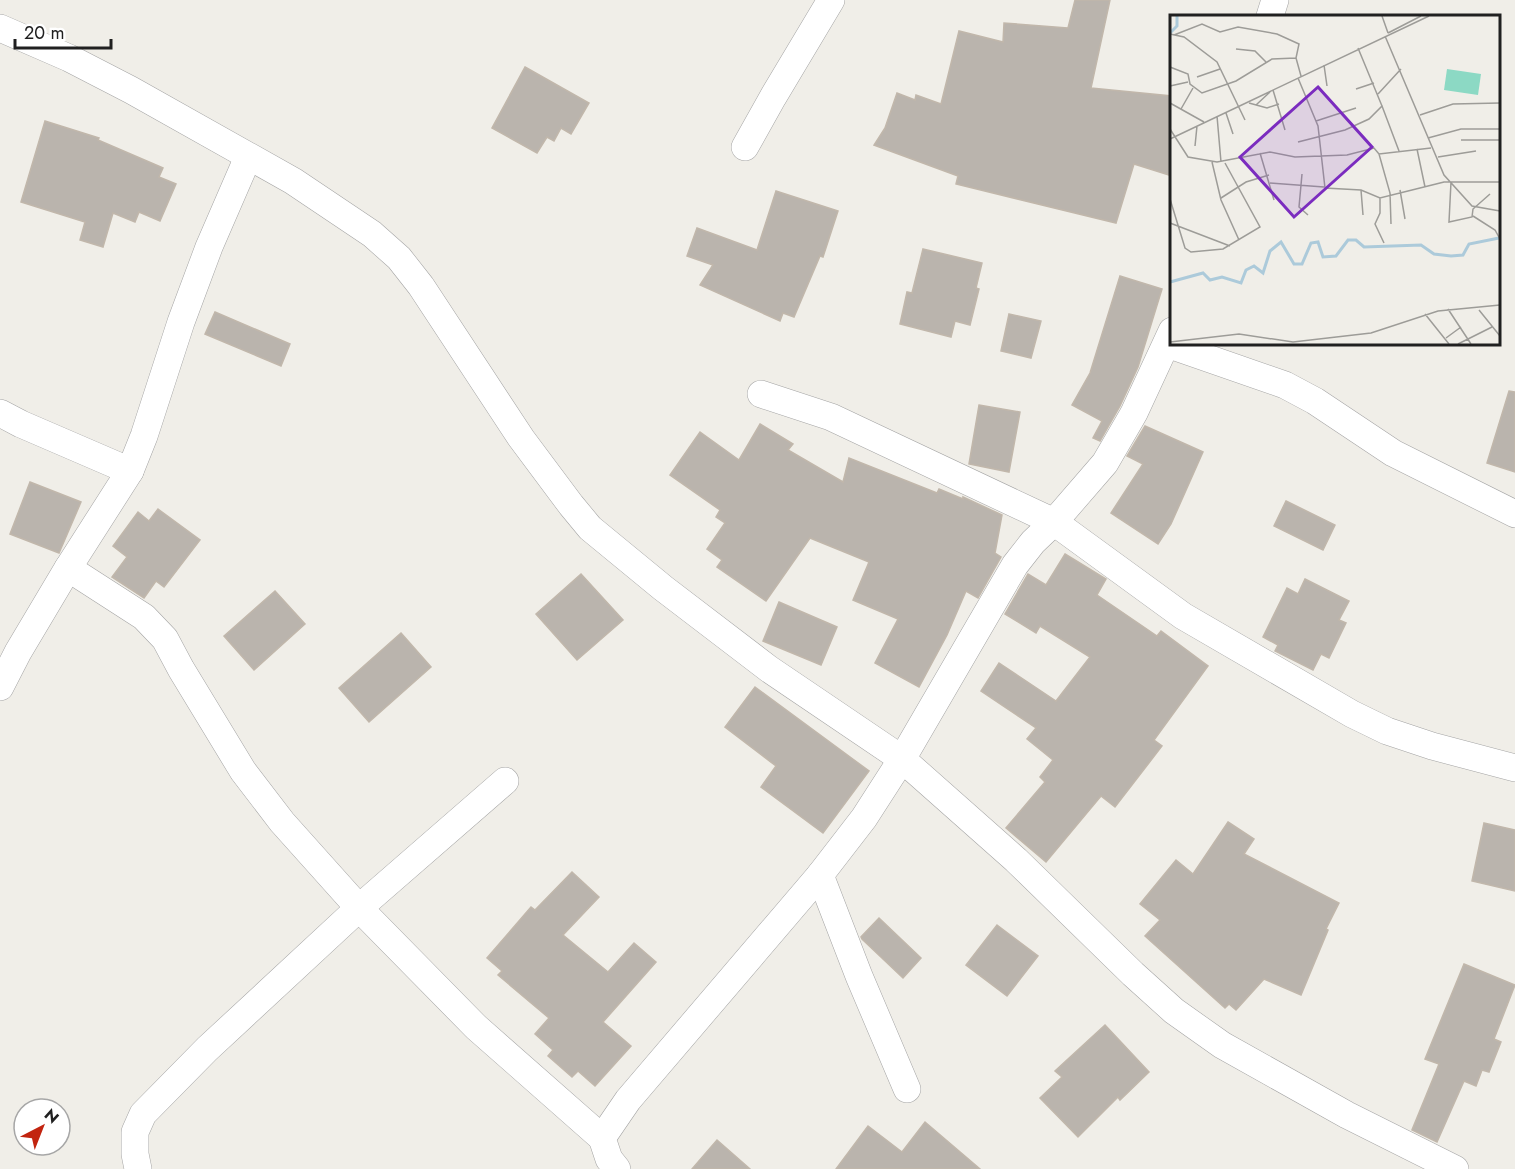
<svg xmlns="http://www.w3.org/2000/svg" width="1515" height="1169" viewBox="0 0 1515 1169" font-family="Jost,sans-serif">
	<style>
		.building { fill: #bab4ad; stroke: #c1b7ab; stroke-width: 1.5 }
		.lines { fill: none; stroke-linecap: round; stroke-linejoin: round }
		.minor-casing { stroke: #a4a4a4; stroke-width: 28 }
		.minor { stroke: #fff; stroke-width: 27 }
		.inset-river { fill: none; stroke: #accada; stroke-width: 3 }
		.inset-road { fill: none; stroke: #9d9c98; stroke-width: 1.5 }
		.view { fill: #7b2cbf; fill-opacity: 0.15; stroke: #7b2cbf; stroke-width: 3 }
		.inset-edge { fill: none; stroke: #202020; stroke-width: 3 }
	</style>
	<rect width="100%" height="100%" fill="#f0eee8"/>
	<g class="building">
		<path d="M1075 0H1110L1091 88 1172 96V176L1134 164 1116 223 956 184 958 176 874 145 885 128 897 93 915 100 916 95 941 104 959 31 1003 42 1004 23 1068 28Z"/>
		<path d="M525 67 589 103 571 134 561 128 554 141 547 137 537 153 492 128Z"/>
		<path d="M45 121 99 138 98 140 163 168 159 177 176 184 160 221 139 212 135 222 113 213 103 247 80 240 85 222 21 202Z"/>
		<path d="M776 191 838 211 823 257 820 256 794 317 783 313 780 321 700 285 713 265 687 256 697 228 757 250Z"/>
		<path d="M923 249 982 263 976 288 979 289 970 325 955 321 951 337 900 324 907 292 912 293Z"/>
		<path d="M1120 276 1162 289 1138 367 1120 406 1100 441 1093 438 1102 421 1072 405 1090 373Z"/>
		<path d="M215 312 290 344 281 366 205 334Z"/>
		<path d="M1009 314 1041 321 1031 358 1001 351Z"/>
		<path d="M1509 391 1515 392V472L1487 463Z"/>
		<path d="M979 405 1020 412 1009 472 969 464Z"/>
		<path d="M760 424 793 444 788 450 843 482 849 458 937 493 939 489 963 499V497L1002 515 995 553 1001 557 978 598 966 591 947 635 919 687 875 663 898 619 853 600 869 562 810 538 766 601 717 567 722 560 707 549 725 523 716 517 720 510 670 475 700 432 739 460Z"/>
		<path d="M1145 426 1203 452 1171 524 1158 544 1111 513 1143 464 1127 456Z"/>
		<path d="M30 482 81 502 59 553 10 534Z"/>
		<path d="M1286 501 1335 525 1323 550 1274 526Z"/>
		<path d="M158 509 200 540 164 587 156 581 144 598 112 577 127 557 113 546 138 512 149 521Z"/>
		<path d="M1065 554 1106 579 1097 595 1157 636 1161 631 1208 666 1154 740 1162 746 1115 807 1101 796 1046 862 1006 828 1045 782 1040 777 1053 760 1027 739 1036 728 981 691 999 663 1056 701 1090 657 1040 626 1036 633 1005 614 1028 574 1046 585Z"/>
		<path d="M581 574 623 620 577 660 536 614Z"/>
		<path d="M1305 579 1349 601 1339 620 1346 623 1329 658 1321 654 1313 670 1275 651 1278 645 1263 637 1287 588 1298 594Z"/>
		<path d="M275 591 305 624 254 670 224 636Z"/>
		<path d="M779 602 837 627 821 665 763 641Z"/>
		<path d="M401 633 431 667 369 722 339 688Z"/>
		<path d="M755 687 869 771 823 833 761 787 776 766 725 727Z"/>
		<path d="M1228 822 1254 839 1244 854 1339 903 1326 929 1328 930 1301 995 1264 979 1236 1010 1229 1004 1225 1008 1145 936 1160 920 1140 904 1176 860 1193 874Z"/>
		<path d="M1484 823 1515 830V891L1472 881Z"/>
		<path d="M572 872 599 897 563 935 608 972 634 943 656 962 603 1022 631 1046 595 1086 578 1071 572 1077 548 1056 553 1050 535 1034 549 1018 498 975 502 971 487 958 531 907 535 910Z"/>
		<path d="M879 918 921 958 903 978 862 939 861 937Z"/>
		<path d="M997 925 1038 956 1007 996 966 965Z"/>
		<path d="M1464 964 1515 985 1494 1039 1501 1042 1489 1072 1482 1070 1476 1086 1464 1081 1437 1142 1412 1130 1439 1064 1425 1059Z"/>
		<path d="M1105 1025 1149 1072 1120 1100 1118 1097 1078 1137 1040 1098 1062 1077 1055 1071Z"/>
		<path d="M925 1122 980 1169H836L868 1126 902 1152Z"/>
		<path d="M717 1140 750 1169H692Z"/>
	</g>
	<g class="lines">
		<g class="minor-casing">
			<g id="minor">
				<path d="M1270 16 1275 0"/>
				<path d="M0 28 69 58 131 90 293 181 372 234 399 258 421 286 521 438 571 505 590 528 663 588 769 669 902 759 1016 860 1133 974 1174 1011 1222 1045 1347 1115 1455 1169"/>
				<path d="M745 147 773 97 831 0"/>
				<path d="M1167 344 1285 385 1315 401 1393 453 1515 514"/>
				<path d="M761 394 831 417 1054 522 1183 616 1352 714 1387 731 1432 746 1515 768"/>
				<path d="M0 413 21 424 130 471"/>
				<path d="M68 568 144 617 165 639 181 669 243 771 282 822 359 908 476 1027 602 1138"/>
				<path d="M0 687 18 652 68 568 130 471 144 436 181 322 209 247 248 157"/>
				<path d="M820 875 859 976 907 1089"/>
				<path d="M138 1169 135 1154V1132L143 1114 207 1049 359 908 505 781"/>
				<path d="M617 1169 609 1159 602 1138 628 1100 820 875 864 818 902 759 1015 565 1033 542 1054 522 1105 463 1134 413 1172 331"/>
			</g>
		</g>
		<use href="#minor" class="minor"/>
	</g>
	<g transform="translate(1170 15)">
		<rect width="330" height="330" fill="#f0eee8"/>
		<path d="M277 54 311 59 308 80 274 75Z" fill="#8cd9c4"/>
		<path class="inset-river" d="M0 18 7 11V1M0 267 33 258 40 265 52 262 71 268 76 255 84 251 93 258 100 236 111 227 124 249H132L141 228 148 227 153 242 166 241 178 225H186L194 232 251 230 264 239 281 241 293 240 299 229 329 223"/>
		<path class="inset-road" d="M212 1 218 18M218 18 251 1M0 19 14 22 47 47 75 105M4 20 32 9 50 17 68 12 107 19 129 29 126 43 131 61M215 21 274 160 302 191 330 196M66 34 85 36 96 47M154 50 157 71M0 52 18 59 20 69 32 78 66 66 102 44 126 43M27 62 50 54M128 63 148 111 155 173 191 175 210 183 274 167H330M0 71 18 67M186 74 204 68M103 75 115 115M208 79 231 54M0 88 34 107M79 88 97 93 109 89M86 90 100 77M212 91 229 136M11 94 23 73M56 98 63 119M250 100 283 89 330 88M47 101 51 147M146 106 186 93M0 114 18 142 47 147 100 137 125 142 177 140 204 133 209 139 261 133M258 123 291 114H330M0 124 259 1M291 125H330M128 127 175 115 199 104 212 91 188 33M25 131 27 111M247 134 255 172M90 138 104 185M209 139 220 178 221 209M268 142 306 136M42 147 51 185 69 225M132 159 129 192 138 200M281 167 279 207 302 202 303 194 320 179M100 168 154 172M191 175 193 200M230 175 235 204M51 183 76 167 99 160M210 183V198L205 209 214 228M0 184 15 233 21 237 53 234 90 212 55 148M303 201 325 215 330 224M0 208 60 231M278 294 301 329M309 295 330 321M255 299 279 329M276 323 291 312M0 327 69 319 123 327 201 318 268 296 330 290M288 329 322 312"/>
		<path class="view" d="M148 72 202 132 124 202 70 142Z"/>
		<rect width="330" height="330" class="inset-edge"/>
	</g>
	<g transform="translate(42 1127) rotate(42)"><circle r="28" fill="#ffffff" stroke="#a6a6a6" stroke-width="1.5"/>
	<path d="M0-4.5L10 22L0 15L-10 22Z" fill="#c2240f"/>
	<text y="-9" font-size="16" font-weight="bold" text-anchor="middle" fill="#202020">N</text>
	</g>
	<path d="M15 39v9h96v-9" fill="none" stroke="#202020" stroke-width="3"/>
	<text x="24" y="39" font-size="18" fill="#202020" stroke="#ffffff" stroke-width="4.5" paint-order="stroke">20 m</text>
</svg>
